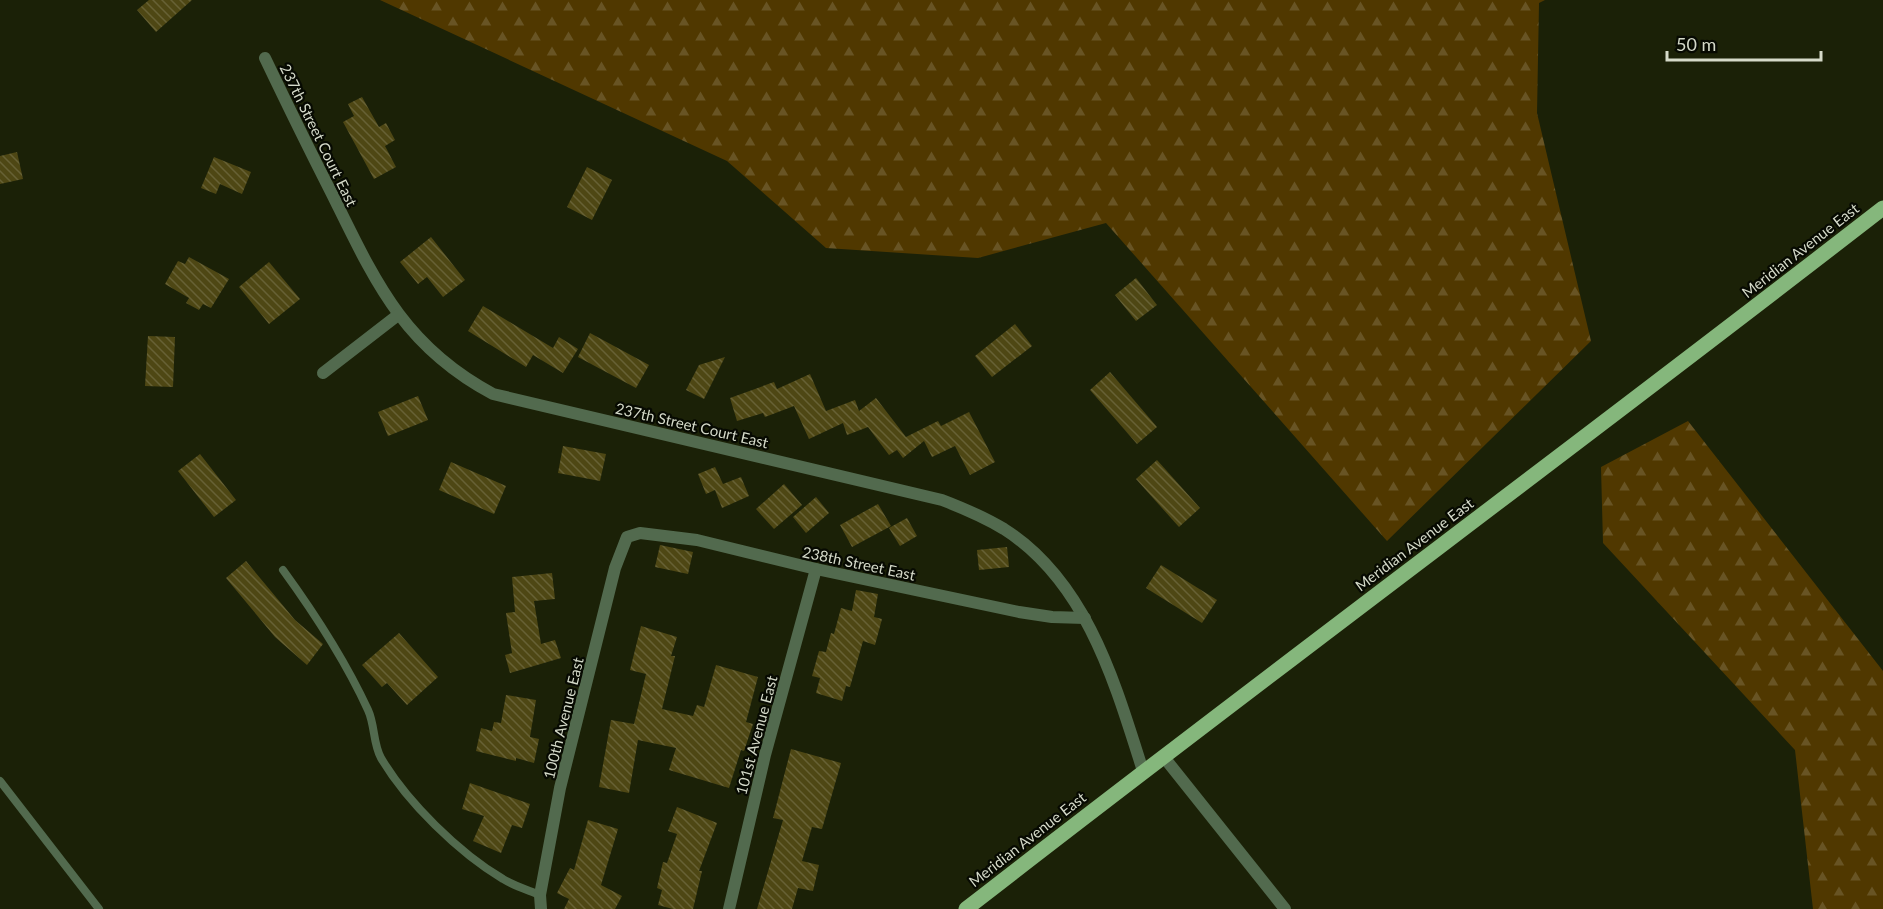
<svg xmlns="http://www.w3.org/2000/svg" width="1883" height="909" viewBox="0 0 1883 909" font-family="Lato,sans-serif">
	<style>
		.forest { fill: url(#forest-firs) }
		.building { fill: url(#building-back-hatch) }
		.lines { fill: none; stroke-linecap: round; stroke-linejoin: round }
		.service { stroke: #526a4e; stroke-width: 8 }
		.minor { stroke: #526a4e; stroke-width: 12 }
		.primary { stroke: #85b77c; stroke-width: 15 }
		.labels { text-anchor: middle; dominant-baseline: central; stroke-width: 4.5; stroke-linejoin: round; paint-order: stroke }
		.street-label { font-size: 15px; fill: #d5dac9; stroke: #070a02 }
	</style>
	<defs>
		<pattern id="forest-firs" width="22" height="20" patternUnits="userSpaceOnUse" patternTransform="scale(1.5)"><rect width="22" height="20" fill="#503800"/><path d="M5 1l3.5 6h-7zM16 11l3.5 6h-7z" fill="#685424"/></pattern>
		<pattern id="building-back-hatch" width="6" height="6" patternUnits="userSpaceOnUse" patternTransform="scale(1.5)"><rect width="6" height="6" fill="#4e4714"/><path d="M-1 5l2 2M0 0l6 6M5-1l2 2" fill="none" stroke="#676135"/></pattern>
	</defs>
	<rect width="100%" height="100%" fill="#1b2107"/>
	<g class="forest">
		<path d="M380 0H1545L1539 3 1537 113 1591 341 1387 541 1106 223 978 258 826 248 727 161Z"/>
		<path d="M1688 421 1883 671V909H1813L1795 750 1603 543 1601 467Z"/>
	</g>
	<g class="building">
		<path d="M149 0H192L156 32 137 10Z"/>
		<path d="M362 97 379 127 386 123 395 140 385 146 396 167 374 179 343 122 354 116 348 104Z"/>
		<path d="M17 152 23 179 0 184V156Z"/>
		<path d="M214 157 251 172 242 194 220 184 216 194 201 188Z"/>
		<path d="M587 167 612 180 592 220 567 207Z"/>
		<path d="M431 237 465 280 443 297 427 277 418 284 400 262Z"/>
		<path d="M189 257 229 279 211 308 203 304 199 310 186 303 189 298 165 284 178 261 185 264Z"/>
		<path d="M269 262 300 299 269 324 239 287Z"/>
		<path d="M1136 278 1157 305 1136 321 1115 295Z"/>
		<path d="M483 306 553 348 559 337 578 349 563 373 533 355 526 367 468 331Z"/>
		<path d="M1015 324 1032 346 992 377 975 356Z"/>
		<path d="M590 333 649 365 636 388 578 357Z"/>
		<path d="M148 336 175 337 173 387 145 386Z"/>
		<path d="M725 357 704 399 686 390 699 365Z"/>
		<path d="M1110 372 1157 427 1137 444 1090 390Z"/>
		<path d="M810 374 826 411 855 400 859 411 876 398 906 437 938 421 941 426 969 412 995 462 970 475 955 446 932 457 924 441 903 458 897 450 889 455 868 427 847 435 843 423 809 439 794 406 765 417 763 413 737 421 730 398 774 382 777 389Z"/>
		<path d="M418 396 428 420 388 436 378 412Z"/>
		<path d="M563 446 606 454 600 481 558 473Z"/>
		<path d="M200 454 236 500 214 517 178 471Z"/>
		<path d="M1157 460 1200 508 1179 527 1136 479Z"/>
		<path d="M451 462 506 486 494 514 439 490Z"/>
		<path d="M715 467 723 484 741 477 749 496 722 508 715 490 706 494 698 474Z"/>
		<path d="M784 484 802 505 774 529 756 509Z"/>
		<path d="M816 497 829 513 806 533 793 517Z"/>
		<path d="M878 504 891 526 852 547 840 525Z"/>
		<path d="M907 518 917 536 900 546 889 528Z"/>
		<path d="M660 545 693 552 688 574 655 567Z"/>
		<path d="M1007 547 1009 567 979 570 977 550Z"/>
		<path d="M246 561 295 620 323 644 307 665 275 637 226 578Z"/>
		<path d="M1161 565 1217 600 1202 623 1146 588Z"/>
		<path d="M552 573 555 599 534 601 541 644 555 640 561 658 510 673 505 655 512 653 506 613 515 612 512 577Z"/>
		<path d="M856 590 878 594 874 617 882 619 875 645 863 641 850 687 846 686 842 701 816 693 820 678 812 676 819 651 826 652 831 633 834 634 841 608 852 611Z"/>
		<path d="M641 626 677 637 671 656H675L662 709 693 716 697 705 704 707 716 665 758 677 746 722 753 724 744 751 741 750 729 788 669 770 676 748 638 740 629 793 599 787 611 720 634 724 646 674 630 670Z"/>
		<path d="M399 633 438 677 407 705 387 683 382 687 362 665Z"/>
		<path d="M506 695 536 700 530 737 539 739 534 763 516 758V761L476 751 481 728 492 731 494 722 501 723Z"/>
		<path d="M791 749 841 763 822 829 812 827 802 861 819 865 813 891 798 888 792 909H757L783 820 773 818Z"/>
		<path d="M470 783 530 804 522 828 512 825 501 853 473 841 484 816 462 809Z"/>
		<path d="M677 807 717 823 699 871H702L693 909H673L658 905 662 890 657 888 663 862 667 863 677 834 668 831Z"/>
		<path d="M588 820 618 829 601 885 622 896 615 909H564L569 899 557 893 570 868 574 870Z"/>
	</g>
	<g class="lines">
		<g class="service">
			<path d="M283 570C315 614 345 660 368 710 375 725 373 744 381 758 407 802 459 853 503 879 514 886 528 890 540 895"/>
			<path d="M0 781 99 909"/>
		</g>
		<g class="minor">
			<path d="M265 58C287 104 309 149 332 194 375 281 403 346 493 394L942 500C963 508 984 517 1004 529 1087 582 1115 683 1143 771"/>
			<path d="M323 373 398 315"/>
			<path d="M1163 756 1285 909"/>
			<path d="M541 909 540 895 560 788 615 568 627 537 640 533 697 540 816 569 1019 612 1052 617 1085 618"/>
			<path d="M729 909 765 755 816 569"/>
		</g>
		<path class="primary" d="M966 909C1269 673 1579 444 1883 208"/>
	</g>
	<g class="labels">
		<g class="street-label">
			<text transform="translate(319 135) rotate(64)">237th Street Court East</text>
			<text transform="translate(1800 250) rotate(-38)">Meridian Avenue East</text>
			<text transform="translate(692 425) rotate(13)">237th Street Court East</text>
			<text transform="translate(1414 544) rotate(-37)">Meridian Avenue East</text>
			<text transform="translate(859 563) rotate(12)">238th Street East</text>
			<text transform="translate(563 718) rotate(-76)">100th Avenue East</text>
			<text transform="translate(756 735) rotate(-75)">101st Avenue East</text>
			<text transform="translate(1027 839) rotate(-38)">Meridian Avenue East</text>
		</g>
	</g>
	<path d="M1667 51v9h154v-9" fill="none" stroke="#d5dac9" stroke-width="3"/>
	<text x="1676" y="51" font-size="18" fill="#d5dac9" stroke="#070a02" stroke-width="4.5" paint-order="stroke">50 m</text>
</svg>
